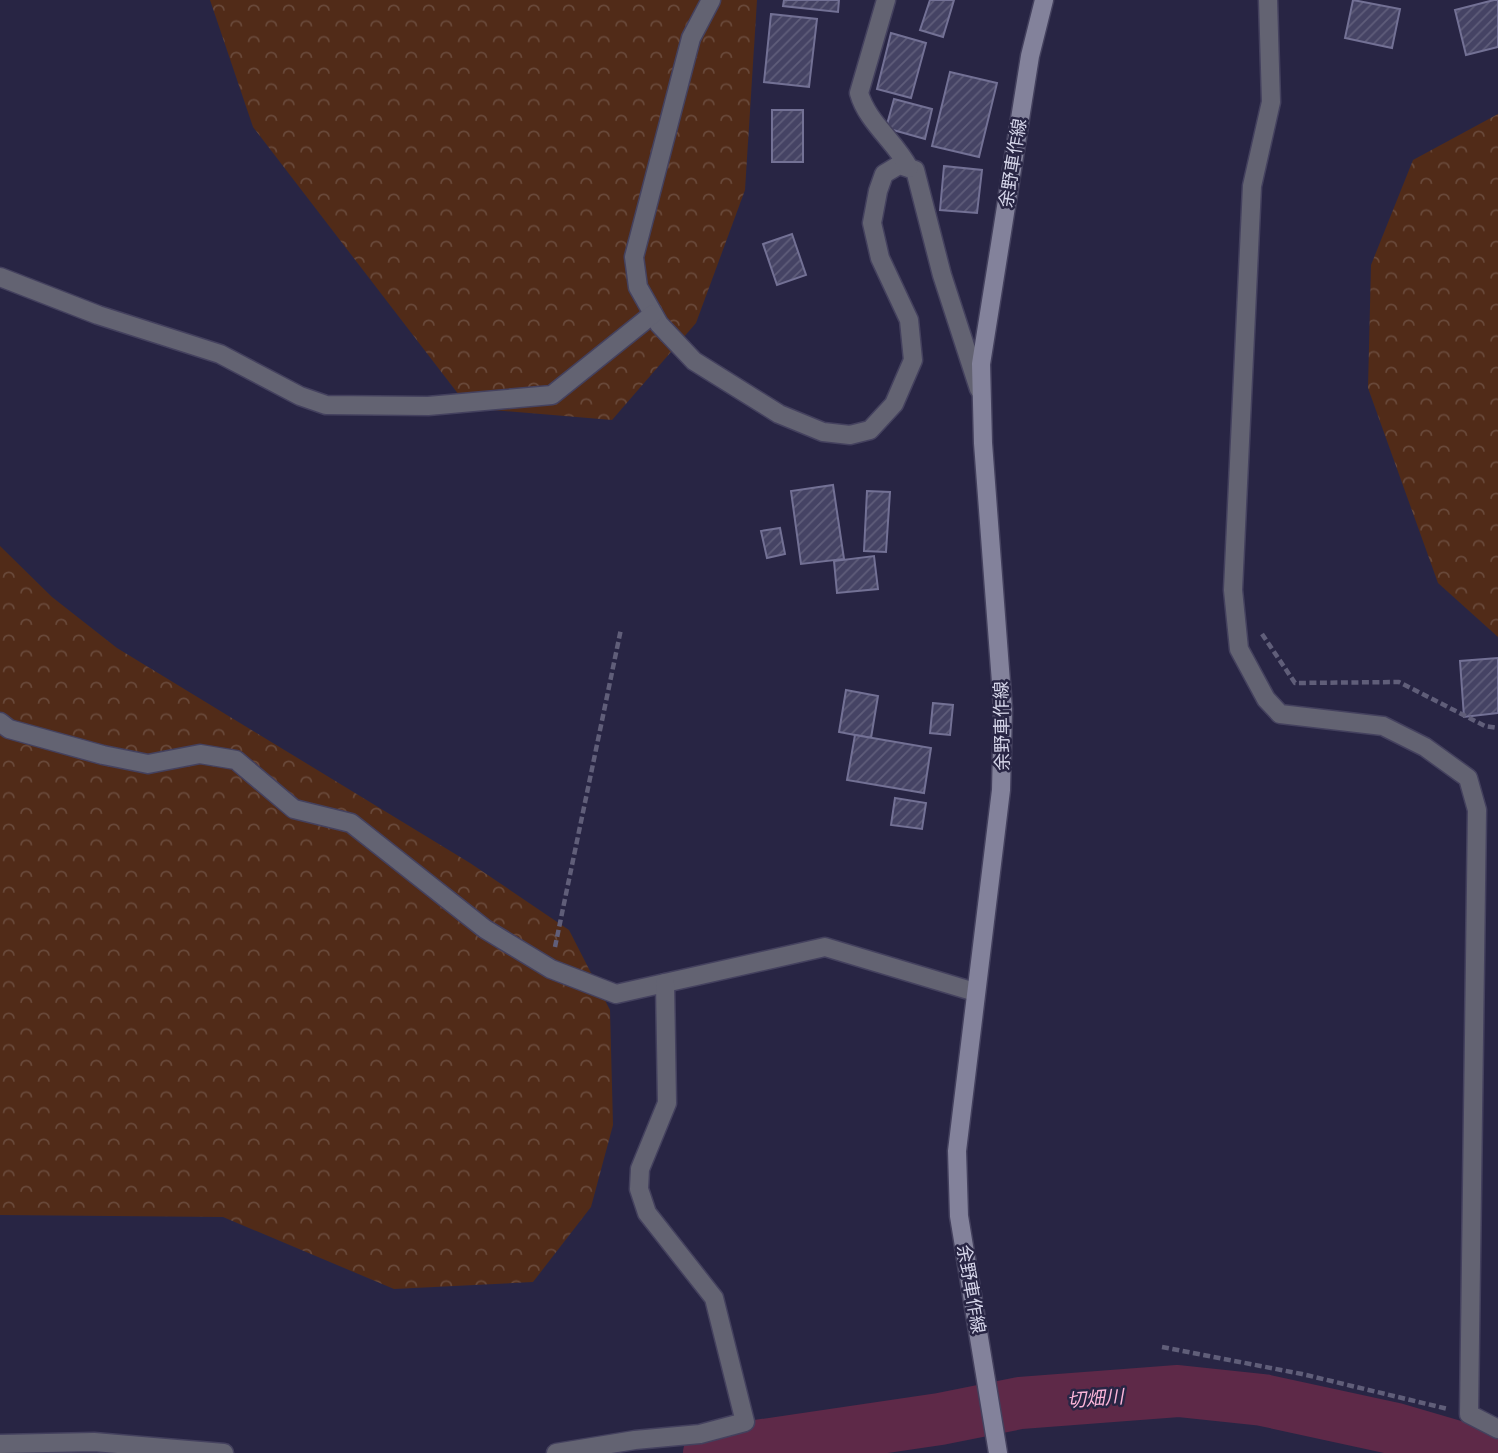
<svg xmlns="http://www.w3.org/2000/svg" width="1498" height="1453" viewBox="0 0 1498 1453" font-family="'Playfair Display','Noto Sans JP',serif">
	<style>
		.forest { fill: url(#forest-crowns) }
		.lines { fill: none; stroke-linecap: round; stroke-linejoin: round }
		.river { stroke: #5e2948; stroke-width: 52 }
		.building { fill: url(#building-hatch); stroke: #737195; stroke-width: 2 }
		.street-casing { stroke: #44415e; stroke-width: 21 }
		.secondary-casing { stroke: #44415e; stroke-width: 21 }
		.path { stroke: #605e79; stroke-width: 4.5; stroke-dasharray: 7 3.5; stroke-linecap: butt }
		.street { stroke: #636372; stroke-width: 18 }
		.secondary { stroke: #83829b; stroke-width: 18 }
		.labels { text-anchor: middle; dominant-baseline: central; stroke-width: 5; stroke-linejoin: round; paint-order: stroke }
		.street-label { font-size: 18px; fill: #d5d5e9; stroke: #282544 }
		.water-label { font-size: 19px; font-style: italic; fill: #fbb5d9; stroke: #282544 }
	</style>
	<defs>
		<pattern id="forest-crowns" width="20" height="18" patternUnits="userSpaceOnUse" patternTransform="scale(1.75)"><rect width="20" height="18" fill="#512b18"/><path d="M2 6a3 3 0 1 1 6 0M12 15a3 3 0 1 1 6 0" fill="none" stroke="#69493a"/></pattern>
		<pattern id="building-hatch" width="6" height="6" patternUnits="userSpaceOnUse" patternTransform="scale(1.75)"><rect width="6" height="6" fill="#454364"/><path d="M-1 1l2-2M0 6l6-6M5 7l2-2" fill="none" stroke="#5f5d7a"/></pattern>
	</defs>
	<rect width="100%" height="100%" fill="#282544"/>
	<g class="forest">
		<path d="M210 0H757L745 190 696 323 612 420 469 408 253 127Z"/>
		<path d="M1498 114V637L1438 583 1368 388 1371 265 1413 160Z"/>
		<path d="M0 546 52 597 117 648 470 863 569 930 610 1010 613 1125 591 1207 533 1282 394 1289 223 1217 0 1215Z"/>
	</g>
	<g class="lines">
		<path class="river" d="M709 1453 940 1419 1020 1403 1178 1391 1263 1400 1396 1429 1478 1453"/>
	</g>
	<g class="building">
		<path d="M784 0H839L838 12 783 6Z"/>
		<path d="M930 0H954L943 37 920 30Z"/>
		<path d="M1353 0 1400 9 1392 48 1345 38Z"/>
		<path d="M1494 0H1498V47L1466 55 1455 10Z"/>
		<path d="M771 14 817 19 809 87 764 82Z"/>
		<path d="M891 33 926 43 911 98 877 89Z"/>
		<path d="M950 72 997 83 979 157 932 146Z"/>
		<path d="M894 99 932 109 925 139 886 128Z"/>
		<rect x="772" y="110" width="31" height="52"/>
		<path d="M944 166 982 170 977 213 940 210Z"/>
		<path d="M792 234 806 275 777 285 763 244Z"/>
		<path d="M833 485 844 559 801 564 791 491Z"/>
		<path d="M867 491 890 492 886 552 864 551Z"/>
		<path d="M780 528 785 554 767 558 761 531Z"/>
		<path d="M874 556 878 589 837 593 834 561Z"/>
		<path d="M1498 658V713L1464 717 1460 661Z"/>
		<path d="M846 690 878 696 871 738 839 732Z"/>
		<path d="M933 703 953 705 950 735 930 733Z"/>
		<path d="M855 735 931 748 924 793 847 780Z"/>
		<path d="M895 798 926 803 922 829 891 825Z"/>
	</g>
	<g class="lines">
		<g class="street-casing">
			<g id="street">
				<path d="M711 0 691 38 634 257 638 287 659 324 694 361 779 414 823 432 850 435 870 430 894 404 913 360 909 320 880 258 872 223 878 191 884 174 899 165 915 170 942 275 979 389"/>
				<path d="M886 0 859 93C867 122 895 141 909 168"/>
				<path d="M1268 0 1271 102 1252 186 1233 590 1239 649 1266 699 1280 714 1383 726 1425 747 1468 778 1477 810 1469 1414 1498 1429"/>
				<path d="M0 277 98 315 220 354 300 396 326 405 428 406 552 395 653 314"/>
				<path d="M0 722 9 729 103 755 148 764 200 754 236 760 294 809 351 823 485 929 551 969 616 994 825 947 975 992"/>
				<path d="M0 1444 94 1442 224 1453"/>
				<path d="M556 1453 635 1440 700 1434 745 1422 714 1298 647 1213 639 1189 640 1169 667 1103 665 983"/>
			</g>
		</g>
		<g class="secondary-casing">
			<path id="secondary" d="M998 1453 959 1216 957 1151 1001 790 1003 709 983 443 981 364 1030 56 1044 0"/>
		</g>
		<g class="path">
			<path d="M1262 634 1295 683 1399 682 1485 726 1498 728"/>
			<path d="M555 947 621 629"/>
			<path d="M1162 1347 1302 1374 1448 1409"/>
		</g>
		<use href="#street" class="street"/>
		<use href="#secondary" class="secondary"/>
	</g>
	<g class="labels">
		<g class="street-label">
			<text transform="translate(1012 163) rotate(-81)">余野車作線</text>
			<text transform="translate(1001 726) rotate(-91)">余野車作線</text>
			<text transform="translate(972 1289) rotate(80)">余野車作線</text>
		</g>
		<g class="water-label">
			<text transform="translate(1095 1397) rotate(-4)">切畑川</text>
		</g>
	</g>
</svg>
